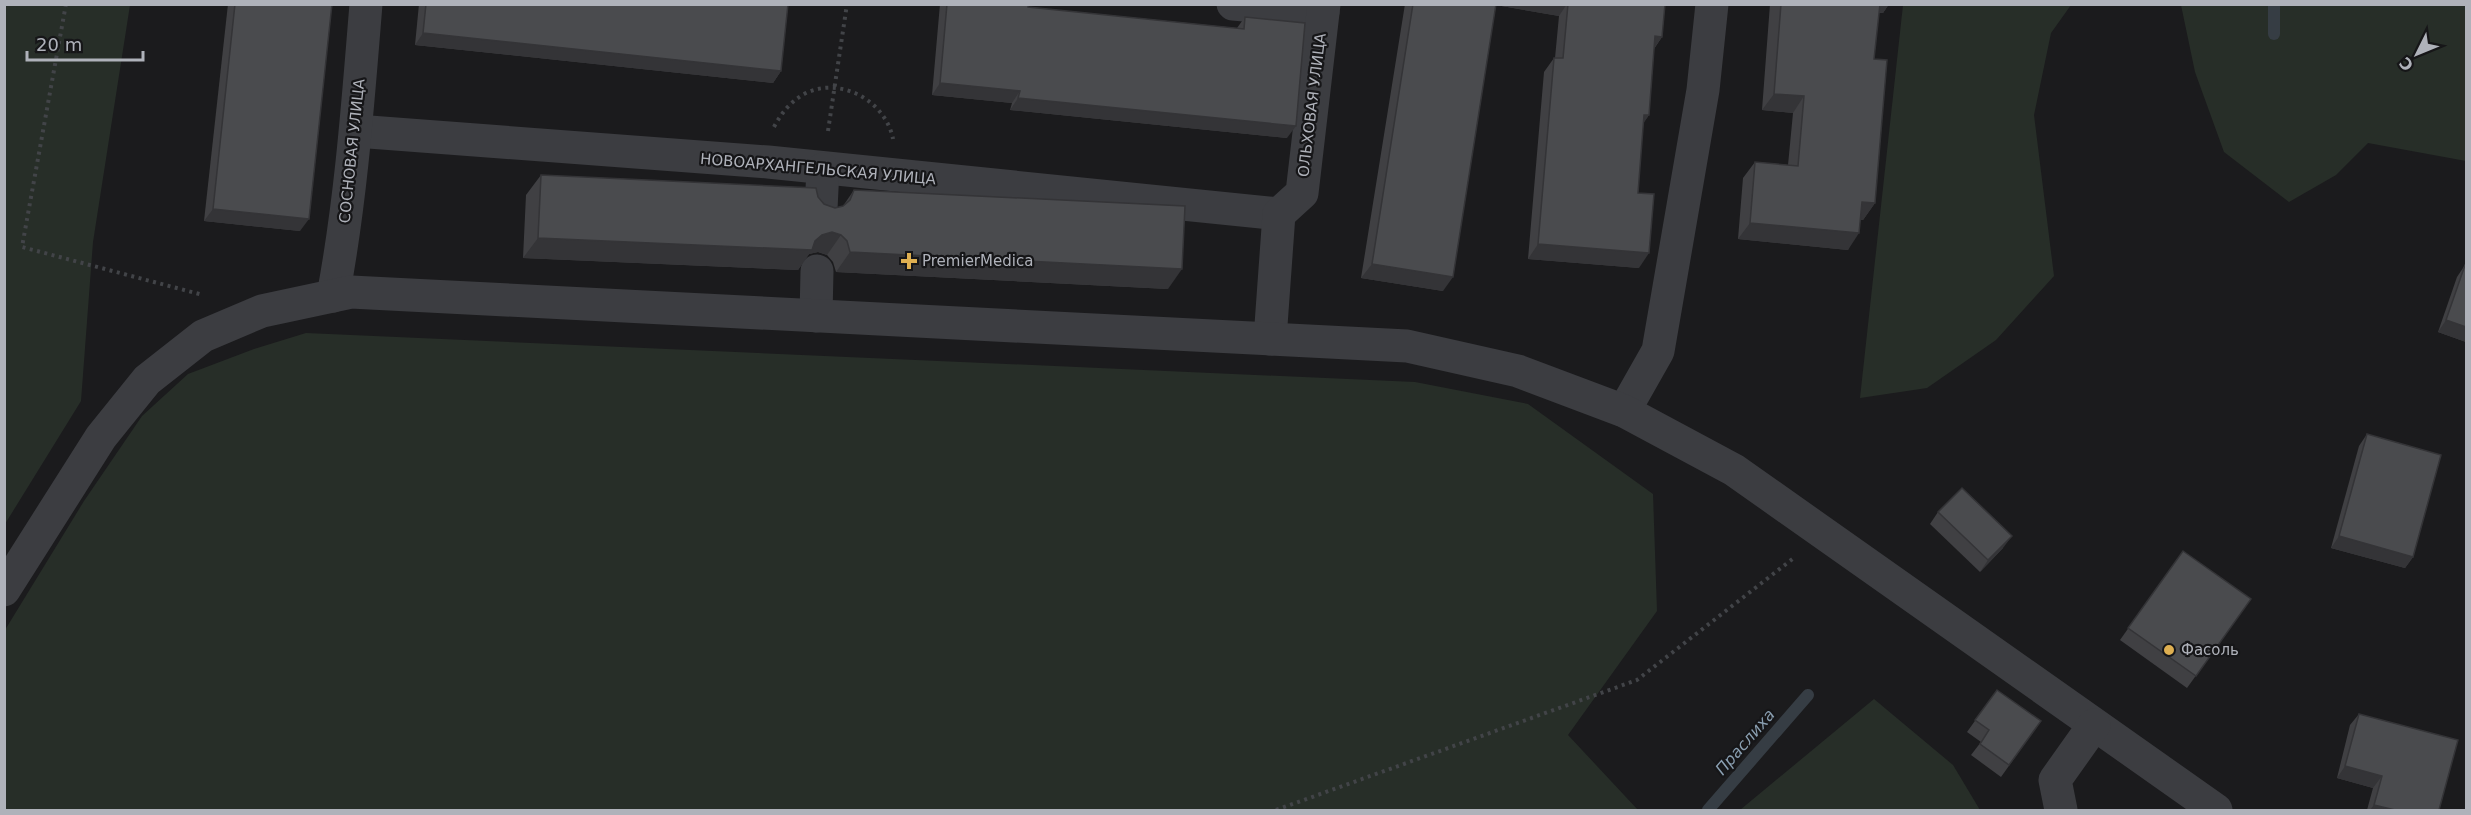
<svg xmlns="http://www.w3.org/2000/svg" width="2471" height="815" viewBox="0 0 2471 815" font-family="'DejaVu Sans',sans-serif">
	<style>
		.green { fill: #272e28 }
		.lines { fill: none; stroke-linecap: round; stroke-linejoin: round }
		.stream { stroke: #363d44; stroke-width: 12 }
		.path { stroke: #424448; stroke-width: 4; stroke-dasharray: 3 4.5; stroke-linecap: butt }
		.minor { stroke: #3c3d41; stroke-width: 33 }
		.wall { fill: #404043 }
		.shaded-wall { fill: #343437 }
		.building { fill: #4a4b4e; stroke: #343437; stroke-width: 1.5 }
		.poi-dot { fill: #deaf51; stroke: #161618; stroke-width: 2 }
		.labels { text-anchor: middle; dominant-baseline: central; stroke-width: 4.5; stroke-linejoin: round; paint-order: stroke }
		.street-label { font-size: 15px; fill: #afb2ba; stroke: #161618 }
		.poi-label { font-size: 15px; fill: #afb2ba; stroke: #161618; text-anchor: start }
		.water-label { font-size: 16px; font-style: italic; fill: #8a9fb1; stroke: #161618 }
	</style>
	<rect width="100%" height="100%" fill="#1b1b1d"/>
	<g class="green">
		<path d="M5 4 130 5 93 242 81 401 5 524Z"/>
		<path d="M1903 5H2071L2051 33 2034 115 2054 276 1996 340 1927 388 1860 398Z"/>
		<path d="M2181 5H2466V161L2368 143 2336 175 2289 202 2224 152 2195 72Z"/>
		<path d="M306 333 1415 382 1528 404 1653 494 1657 611 1568 735 1638 810H5V630L84 501 142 416 188 374 254 349Z"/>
		<path d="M1874 699 1953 765 1980 810H1740Z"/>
	</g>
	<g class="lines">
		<g class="stream">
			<path d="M2274 34V4"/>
			<path d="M1708 810 1808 695"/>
		</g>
		<g class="path">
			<path d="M66 4 22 247 203 295"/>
			<path d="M774 127C782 112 791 101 806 93 842 76 886 102 893 139"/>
			<path d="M828 131 847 4"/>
			<path d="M1276 810 1637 680 1795 557"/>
		</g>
		<g class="minor">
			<path d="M1233 4 1323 12"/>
			<path d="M356 131 768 162 1279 214"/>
			<path d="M821 209 823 169"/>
			<path d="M333 296C351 200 358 102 366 4"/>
			<path d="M816 316 817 271"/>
			<path d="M1270 339 1279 214 1302 193 1324 4"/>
			<path d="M1624 411 1658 351 1703 90 1712 4"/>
			<path d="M4 590 101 437 147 380 203 336 262 311 351 292 1407 346 1518 371 1624 411 1734 470 2216 810"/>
			<path d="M2061 810 2055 780 2094 725"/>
		</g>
	</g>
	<g class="wall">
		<path d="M228 4H332L300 231 204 221Z"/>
		<path d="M419 4H788L781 71 773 83 415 45Z"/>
		<path d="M940 4H1028V7L1237 28 1245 17 1287 138 1010 110 1012 103 932 95Z"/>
		<path d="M1405 4H1665L1662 37 1654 49 1649 115 1643 123 1638 193 1639 268 1528 259 1544 72 1554 58H1555L1559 16 1496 5 1443 291 1361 278Z"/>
		<path d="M1770 4H1889L1883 13H1879L1874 59 1875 203 1863 220H1860L1848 250 1738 239 1743 178 1755 162 1788 165 1793 113 1762 110Z"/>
		<path d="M541 175 818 197 824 204 835 208 843 206 854 190 1168 289 836 272 833 262 827 255 818 252 809 254 798 270 523 258 526 195Z"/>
		<path d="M2465 265H2466V342L2438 332 2457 277Z"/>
		<path d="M2367 434 2413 557 2405 568 2331 548 2359 446Z"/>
		<path d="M1938 512 2003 548 1980 572 1930 524Z"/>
		<path d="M2183 551 2251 599 2187 688 2120 640Z"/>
		<path d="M1997 690 2041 721 2001 777 1971 755 1981 742 1967 732Z"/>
		<path d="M2359 714 2439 810H2367L2373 788 2337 778 2350 725Z"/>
	</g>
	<g class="shaded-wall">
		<path d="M1490 4H1567L1559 16Z"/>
		<path d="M1875 4H1889L1883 13 1869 12Z"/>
		<path d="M423 33 781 71 773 83 415 45Z"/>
		<path d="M1655 36 1662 37 1652 51Z"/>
		<path d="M940 83 1020 91 1012 103 932 95Z"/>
		<path d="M1774 94 1804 96 1793 113 1762 110Z"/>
		<path d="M1018 98 1296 126 1287 138 1010 110Z"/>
		<path d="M1644 115H1649L1639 130Z"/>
		<path d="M1862 202 1875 203 1863 220 1850 219Z"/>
		<path d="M213 209 309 219 300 231 204 221Z"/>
		<path d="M1750 223 1859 233 1848 250 1738 239Z"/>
		<path d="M832 232 841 235 827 255 818 252 809 254 798 270 523 258 538 238 815 241 822 235Z"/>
		<path d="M1538 244 1649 253 1639 268 1528 259Z"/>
		<path d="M850 252 1182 269 1168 289 836 272Z"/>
		<path d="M1372 264 1453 277 1443 291 1361 278Z"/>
		<path d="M2446 320 2466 327V342L2438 332Z"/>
		<path d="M2012 536 2003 548 1980 572 1988 560Z"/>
		<path d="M2339 536 2413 557 2405 568 2331 548Z"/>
		<path d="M2345 766 2382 776 2373 788 2337 778Z"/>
		<path d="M2374 805 2395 810H2370Z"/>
	</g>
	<g class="building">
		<path d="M235 4H332L309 219 213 209Z"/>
		<path d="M426 4H788L781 71 423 33Z"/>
		<path d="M947 4H1028V7L1244 29 1245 17 1305 23 1296 126 1018 98 1020 91 940 83Z"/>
		<path d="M1413 4H1496L1453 277 1372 264Z"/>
		<path d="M1568 4H1665L1662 37 1655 36 1649 115H1644L1638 193 1654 194 1649 253 1538 244 1554 58H1563Z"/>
		<path d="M1781 4H1880L1874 59 1887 60 1875 203 1862 202 1859 233 1750 223 1755 162 1798 166 1804 96 1774 94Z"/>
		<path d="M541 175 816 188 818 197 824 204 835 208 843 206 850 200 854 190 1185 206 1182 269 850 252 847 241 841 235 832 232 822 235 815 241 812 250 538 238Z"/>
		<path d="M2465 265H2466V327L2446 320Z"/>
		<path d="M2367 434 2441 455 2413 557 2339 536Z"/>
		<path d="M1962 488 2012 536 1988 560 1938 512Z"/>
		<path d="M2183 551 2251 599 2196 676 2128 628Z"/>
		<path d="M1997 690 2041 721 2009 765 1980 744 1989 730 1975 720Z"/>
		<path d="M2359 714 2458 740 2439 810H2395L2374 805 2382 776 2345 766Z"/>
	</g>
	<g class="poi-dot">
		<path d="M906 252h6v6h6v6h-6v6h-6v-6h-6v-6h6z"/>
		<circle cx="2169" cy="650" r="6"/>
	</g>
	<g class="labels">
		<g class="street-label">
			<text transform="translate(1312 105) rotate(-83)">ОЛЬХОВАЯ УЛИЦА</text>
			<text transform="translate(352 151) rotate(-84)">СОСНОВАЯ УЛИЦА</text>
			<text transform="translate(818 169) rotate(5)">НОВОАРХАНГЕЛЬСКАЯ УЛИЦА</text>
		</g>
		<g class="poi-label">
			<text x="922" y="261">PremierMedica</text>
			<text x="2181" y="650">Фасоль</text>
		</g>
		<g class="water-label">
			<text transform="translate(1745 742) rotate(-49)">Праслиха</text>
		</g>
	</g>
	<rect width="2471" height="815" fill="none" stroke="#afb2ba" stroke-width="12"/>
	<g transform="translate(2417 54) rotate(227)" stroke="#161618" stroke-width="4.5" paint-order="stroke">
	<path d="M0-4.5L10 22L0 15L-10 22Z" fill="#afb2ba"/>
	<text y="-9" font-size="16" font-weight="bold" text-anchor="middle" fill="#afb2ba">С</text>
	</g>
	<path d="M27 51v9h116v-9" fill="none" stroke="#afb2ba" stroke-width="3"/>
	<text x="36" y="51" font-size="18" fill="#afb2ba" stroke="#161618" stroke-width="4.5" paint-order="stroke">20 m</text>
</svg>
